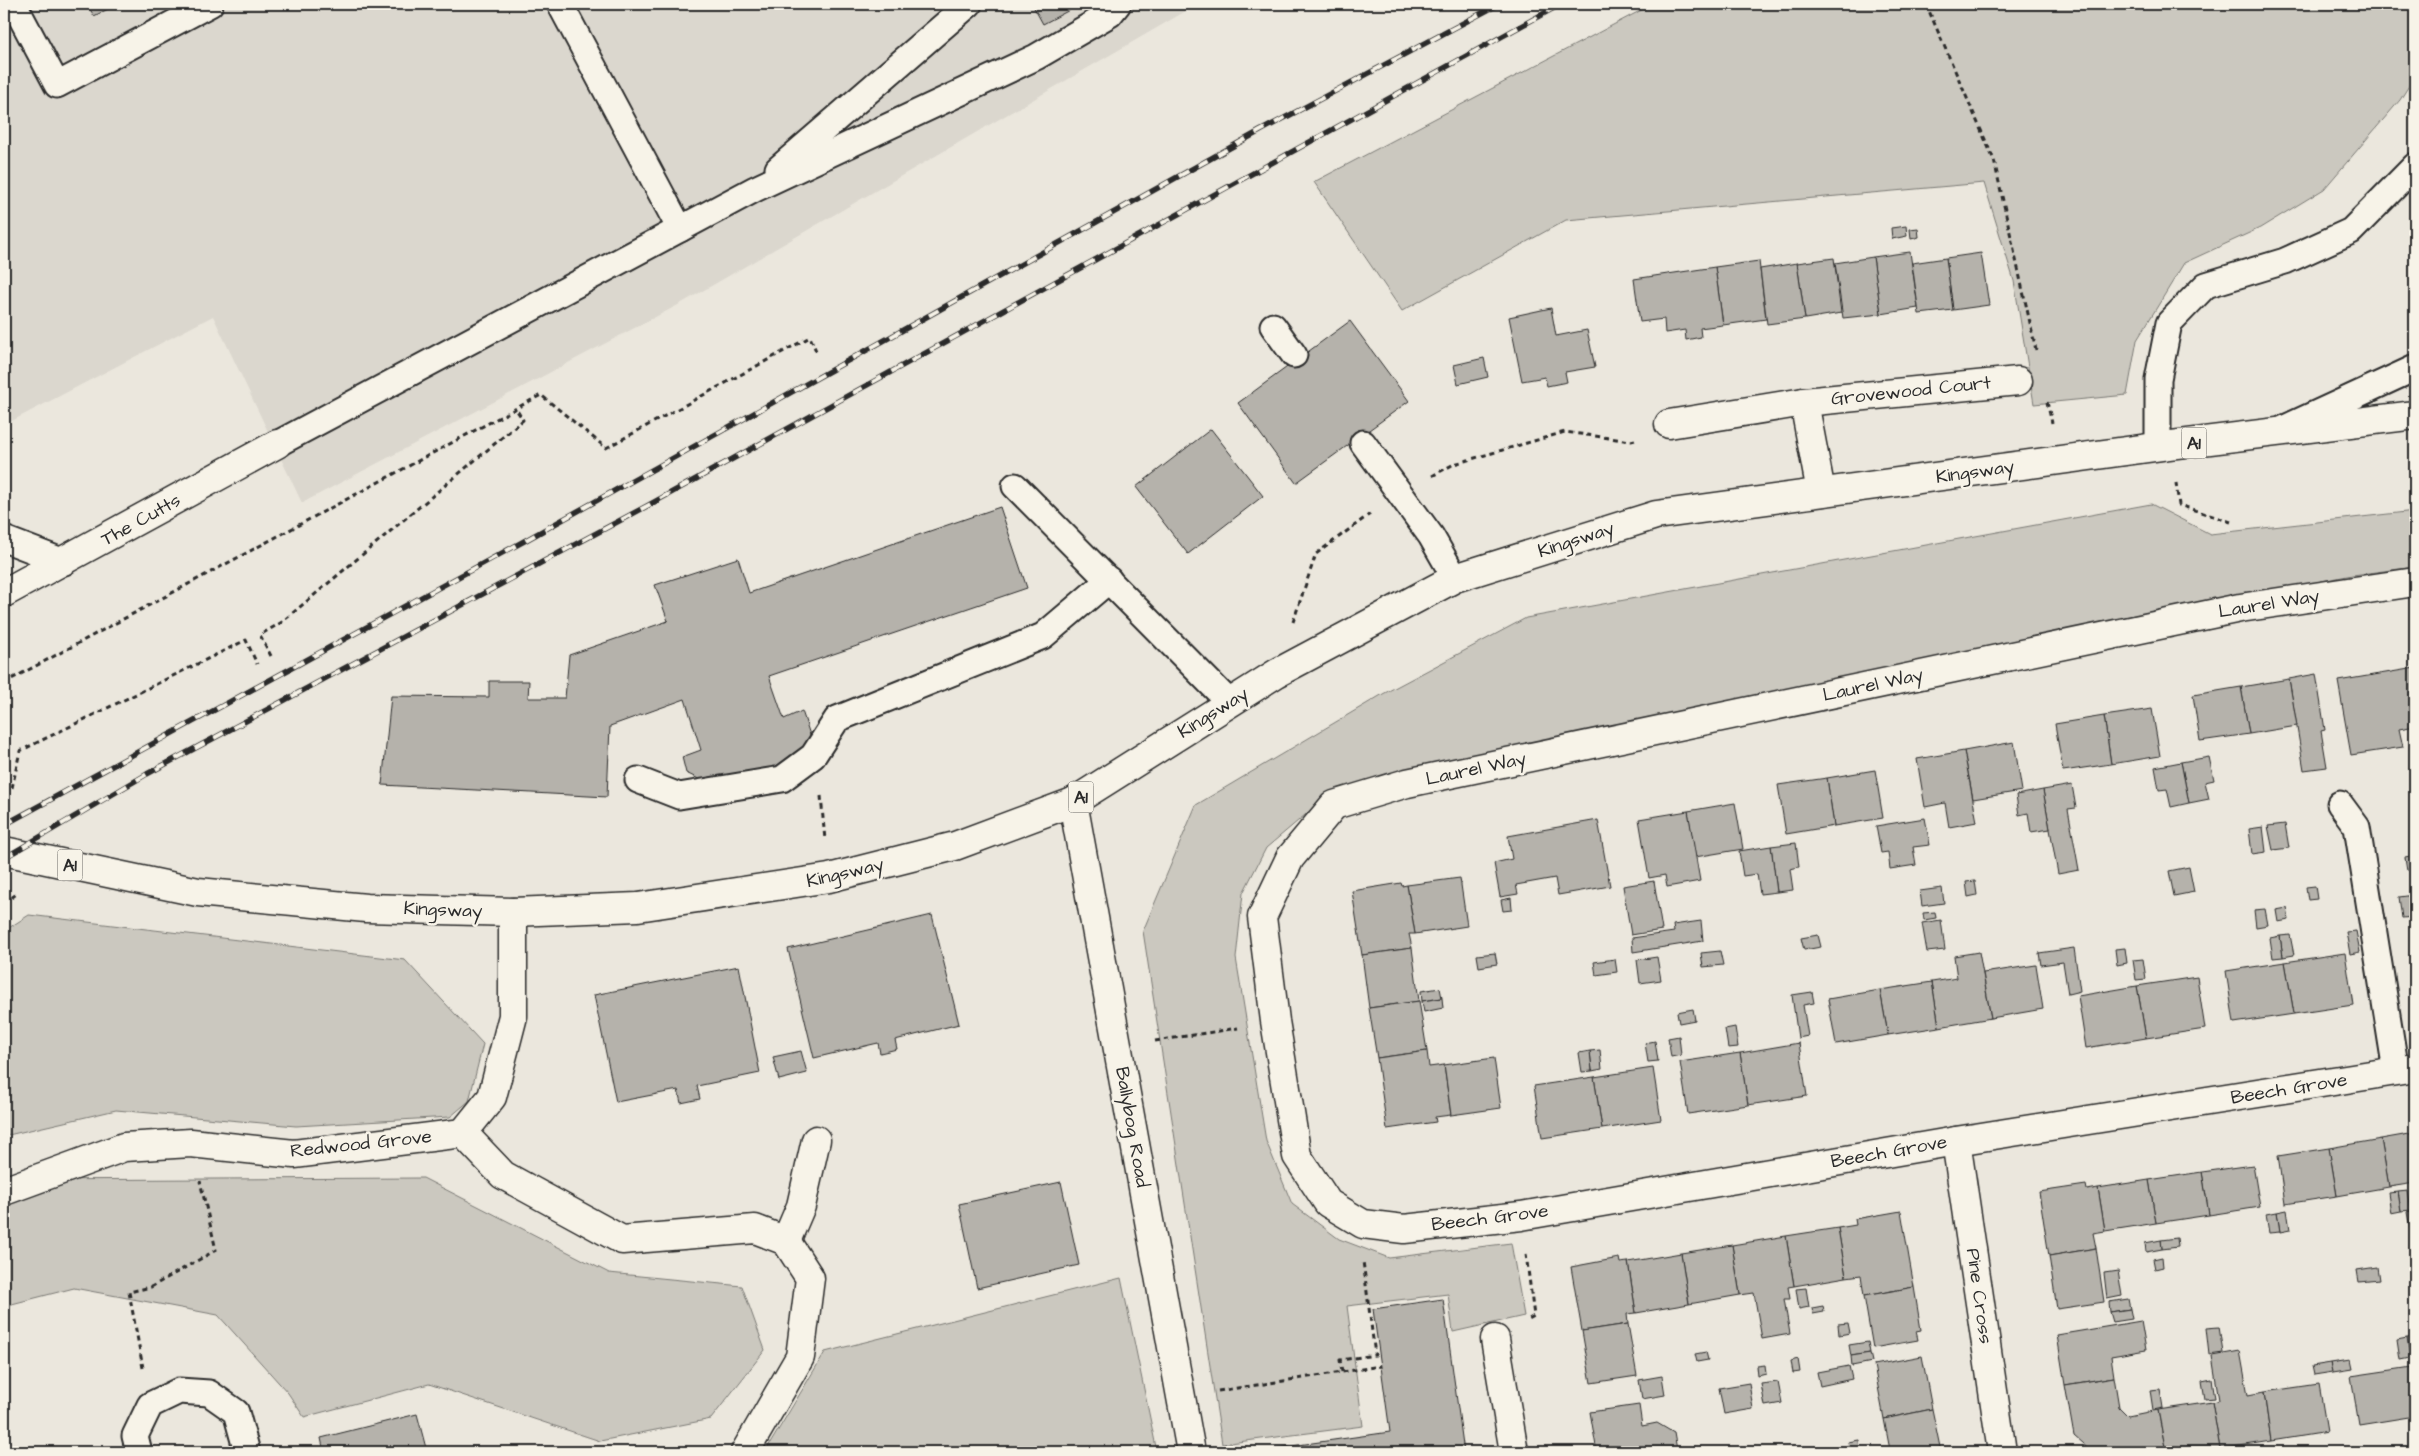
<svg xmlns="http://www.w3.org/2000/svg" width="2419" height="1456" viewBox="0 0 2419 1456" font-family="'Architects Daughter',sans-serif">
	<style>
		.built { fill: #dbd7ce }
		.green { fill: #cbc8bf; stroke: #7b7a75 }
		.building { fill: #b5b2ab; stroke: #2b2b2b }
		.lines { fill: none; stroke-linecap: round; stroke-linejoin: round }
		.service-casing { stroke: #2b2b2b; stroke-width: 29 }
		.minor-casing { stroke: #2b2b2b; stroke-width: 31 }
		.primary-casing { stroke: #2b2b2b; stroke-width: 31 }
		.path { stroke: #2b2b2b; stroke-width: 3; stroke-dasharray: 5 4; stroke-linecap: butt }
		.service { stroke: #f7f3e8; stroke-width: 25 }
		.minor { stroke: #f7f3e8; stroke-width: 28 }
		.primary { stroke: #f7f3e8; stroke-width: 28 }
		.rail-casing { stroke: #2b2b2b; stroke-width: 5.5 }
		.rail { stroke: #f7f3e8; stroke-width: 4; stroke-dasharray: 11; stroke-linecap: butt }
		.labels { text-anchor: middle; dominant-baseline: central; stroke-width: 5; stroke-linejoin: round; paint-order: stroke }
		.shield { fill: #f7f3e8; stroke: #686764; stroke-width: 1 }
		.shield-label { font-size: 18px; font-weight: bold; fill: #2b2b2b }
		.street-label { font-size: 19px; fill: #2b2b2b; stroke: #f7f3e8 }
	</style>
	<rect width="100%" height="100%" fill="#ebe7dd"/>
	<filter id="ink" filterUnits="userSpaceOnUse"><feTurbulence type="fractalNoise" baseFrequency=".02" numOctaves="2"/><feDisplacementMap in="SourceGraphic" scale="10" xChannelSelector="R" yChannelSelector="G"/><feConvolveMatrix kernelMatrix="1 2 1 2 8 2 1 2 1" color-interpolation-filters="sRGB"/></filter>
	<g filter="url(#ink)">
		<path class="built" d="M4 4H1198L680 304 302 503 213 316 4 425Z"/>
		<g class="green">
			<path d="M1653 4H2415V76L2400 100 2324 189 2260 228 2184 263 2137 340 2127 395 2034 404 2014 281 1984 183 1566 220 1402 311 1314 182Z"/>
			<path d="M2151 504 2210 534 2415 511V567L2352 575 1979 649 1318 804 1266 848 1243 893 1236 958 1266 1141 1292 1204 1339 1239 1389 1258 1511 1243 1524 1316 1453 1332 1448 1294 1347 1306 1363 1426 1222 1444 1143 931 1196 805 1383 694 1526 618Z"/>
			<path d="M29 915 405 960 483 1044 469 1101 450 1117 296 1126 116 1110 4 1136V931Z"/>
			<path d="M423 1178 609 1273 742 1286 765 1350 711 1419 600 1441 429 1384 304 1417 288 1393 218 1315 74 1288 4 1306V1180Z"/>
			<path d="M1121 1278 1157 1452H765L825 1352Z"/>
		</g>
		<g class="building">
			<path d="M87 4H118L94 16Z"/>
			<path d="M1032 4H1081L1043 24Z"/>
			<path d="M1906 226 1907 236 1892 239 1891 228Z"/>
			<path d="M1918 228 1919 237 1911 239 1910 229Z"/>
			<path d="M1910 252 1918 308 1881 314 1873 257Z"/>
			<path d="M1981 253 1989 305 1953 310 1946 258Z"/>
			<path d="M1873 257 1881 314 1843 318 1835 263Z"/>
			<path d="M1834 258 1841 313 1805 319 1797 263Z"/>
			<path d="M1946 258 1953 310 1919 314 1912 263Z"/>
			<path d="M1759 261 1766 319 1723 325 1715 267Z"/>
			<path d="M1797 263 1805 319 1767 324 1760 269Z"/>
			<path d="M1715 267 1723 325 1700 328 1701 337 1686 340 1685 330 1665 333 1664 319 1640 322 1634 279Z"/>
			<path d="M1551 308 1556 336 1587 330 1595 367 1565 372 1567 382 1547 386 1545 377 1522 381 1509 317Z"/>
			<path d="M1350 321 1409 401 1296 483 1238 403Z"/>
			<path d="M1484 358 1488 377 1458 384 1454 365Z"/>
			<path d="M1211 429 1263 496 1188 554 1136 487Z"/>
			<path d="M1000 507 1027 588 769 676 784 719 802 711 811 738 799 762 720 789 686 773 682 757 701 750 685 699 610 726 607 797 382 785 391 696 489 697V681H529L528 698H565L569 655 668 621 655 585 738 558 749 593Z"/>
			<path d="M2415 668V726L2399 729 2403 747 2351 755 2338 681Z"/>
			<path d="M2316 674 2325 730 2321 731 2327 767 2304 770 2289 679Z"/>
			<path d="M2289 679 2297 726 2249 734 2241 687Z"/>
			<path d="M2241 687 2249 734 2200 741 2193 695Z"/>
			<path d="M2152 709 2160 756 2111 764 2104 716Z"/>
			<path d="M2104 716 2111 764 2063 771 2055 724Z"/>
			<path d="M2014 742 2022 791 1973 799 1964 751Z"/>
			<path d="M1964 751 1977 822 1949 827 1945 803 1925 807 1917 759Z"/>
			<path d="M2209 757 2214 780 2205 782 2209 799 2189 803 2181 762Z"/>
			<path d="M2181 762 2189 803 2171 807 2167 789 2159 790 2155 767Z"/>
			<path d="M1875 770 1883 818 1834 826 1827 778Z"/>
			<path d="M1827 778 1834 826 1786 834 1778 785Z"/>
			<path d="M2072 785 2076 808 2068 809 2079 870 2058 874 2043 790Z"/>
			<path d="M2043 790 2050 829 2031 832 2028 813 2019 815 2016 795Z"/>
			<path d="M1735 803 1743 849 1695 857 1688 811Z"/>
			<path d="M1688 811 1700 881 1667 887 1665 875 1649 878 1639 819Z"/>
			<path d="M1925 818 1930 845 1913 847 1916 865 1890 869 1888 852 1881 853 1876 826Z"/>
			<path d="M1598 820 1610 886 1558 895 1555 878 1516 885 1518 894 1500 897 1494 863 1512 859 1508 836Z"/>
			<path d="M2285 824 2289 848 2273 850 2268 826Z"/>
			<path d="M2263 827 2266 852 2252 854 2249 829Z"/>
			<path d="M1796 843 1799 867 1790 869 1793 890 1777 892 1771 846Z"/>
			<path d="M1771 846 1777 892 1760 894 1757 874 1743 876 1739 851Z"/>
			<path d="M2415 855V869L2407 870 2405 857Z"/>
			<path d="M2189 867 2194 892 2174 896 2169 871Z"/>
			<path d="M1460 878 1467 926 1415 934 1407 885Z"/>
			<path d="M1654 881 1662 930 1631 935 1623 886Z"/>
			<path d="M1975 881 1977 895 1968 897 1966 882Z"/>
			<path d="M1401 883 1402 886 1407 885 1415 934H1409L1412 948 1362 955 1352 891Z"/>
			<path d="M2315 886 2317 899 2308 900 2306 887Z"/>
			<path d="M1942 888 1944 903 1922 906 1920 891Z"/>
			<path d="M2415 895V917L2402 918 2399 897Z"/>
			<path d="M1511 898 1512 910 1503 911 1501 900Z"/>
			<path d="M2287 908 2289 920 2278 922 2276 910Z"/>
			<path d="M2265 909 2268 925 2256 927 2254 910Z"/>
			<path d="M1935 912 1936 918 1924 920 1923 913Z"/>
			<path d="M932 915 959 1024 895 1040 897 1049 880 1053 878 1043 814 1058 788 949Z"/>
			<path d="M1941 920 1945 950 1927 952 1922 923Z"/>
			<path d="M1701 921 1703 941 1633 952 1632 938 1674 932 1673 925Z"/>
			<path d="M2356 931 2360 952 2350 954 2346 932Z"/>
			<path d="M1818 935 1821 947 1804 950 1801 938Z"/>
			<path d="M2290 935 2294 955 2283 957 2280 936Z"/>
			<path d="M2280 936 2283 957 2273 958 2270 938Z"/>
			<path d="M1412 948 1419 1001 1369 1008 1362 955Z"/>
			<path d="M2074 948 2080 991 2068 994 2063 962 2041 965 2039 953Z"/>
			<path d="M2125 948 2127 963 2117 965 2115 949Z"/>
			<path d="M1720 951 1723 965 1703 967 1701 953Z"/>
			<path d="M1979 952 1991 1018 1939 1027 1932 982 1957 978 1954 956Z"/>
			<path d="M1495 953 1497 964 1479 967 1477 955Z"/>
			<path d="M2345 953 2353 1005 2294 1014 2285 962Z"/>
			<path d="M1657 957 1661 980 1640 983 1637 960Z"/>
			<path d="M1615 959 1617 972 1596 975 1594 962Z"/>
			<path d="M2143 959 2146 979 2136 980 2133 960Z"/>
			<path d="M2285 962 2294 1014 2234 1023 2226 971Z"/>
			<path d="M2036 965 2043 1009 1991 1018 1983 973Z"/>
			<path d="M739 966 760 1073 697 1086 700 1099 681 1103 678 1090 616 1102 594 995Z"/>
			<path d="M2197 977 2205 1029 2146 1038 2137 986Z"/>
			<path d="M1932 982 1939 1027 1888 1035 1880 990Z"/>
			<path d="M2137 986 2146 1038 2086 1048 2078 996Z"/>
			<path d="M1440 988 1442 998 1422 1001 1421 991Z"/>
			<path d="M1880 990 1888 1035 1836 1044 1828 999Z"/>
			<path d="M1812 992 1814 1003 1803 1005 1808 1036 1798 1038 1792 995Z"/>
			<path d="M1442 998 1443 1008 1424 1012 1422 1001Z"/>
			<path d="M1419 1001 1427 1051 1377 1058 1369 1008Z"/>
			<path d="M1693 1009 1695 1020 1679 1023 1677 1012Z"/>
			<path d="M1735 1027 1738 1047 1728 1048 1725 1029Z"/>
			<path d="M1679 1036 1681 1055 1671 1057 1668 1038Z"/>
			<path d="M1655 1041 1658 1061 1648 1062 1645 1043Z"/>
			<path d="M1799 1043 1807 1096 1748 1105 1740 1053Z"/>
			<path d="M1600 1050 1602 1069 1592 1071 1590 1051Z"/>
			<path d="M801 1051 807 1073 779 1080 773 1057Z"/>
			<path d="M1427 1051 1429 1067 1444 1065 1451 1115 1435 1117 1436 1122 1387 1129 1377 1058Z"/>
			<path d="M1590 1051 1592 1071 1582 1072 1579 1053Z"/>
			<path d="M1740 1053 1748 1105 1688 1114 1680 1062Z"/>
			<path d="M1494 1058 1501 1108 1451 1115 1444 1065Z"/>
			<path d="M1653 1068 1661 1120 1602 1129 1594 1077Z"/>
			<path d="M1594 1077 1602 1129 1542 1138 1534 1086Z"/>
			<path d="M2415 1133V1183L2389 1187 2381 1139Z"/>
			<path d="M2381 1139 2389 1187 2337 1196 2329 1148Z"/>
			<path d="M2329 1148 2337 1196 2285 1204 2278 1156Z"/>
			<path d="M2253 1165 2260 1207 2209 1215 2202 1172Z"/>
			<path d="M2202 1172 2209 1215 2156 1223 2149 1180Z"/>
			<path d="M2149 1180 2156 1223 2105 1231 2098 1188Z"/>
			<path d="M1061 1182 1079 1265 977 1288 959 1204Z"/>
			<path d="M2086 1185 2087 1190 2098 1188 2105 1231 2093 1233 2096 1248 2049 1256 2039 1192Z"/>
			<path d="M2408 1191 2411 1210 2401 1211 2398 1192Z"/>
			<path d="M2398 1192 2401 1211 2391 1213 2388 1193Z"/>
			<path d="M2287 1210 2290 1230 2280 1232 2277 1212Z"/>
			<path d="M2415 1210V1228L2410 1229 2407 1212Z"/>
			<path d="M1901 1211 1914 1287 1864 1296 1861 1275 1846 1277 1838 1228 1856 1225 1855 1219Z"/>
			<path d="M2277 1212 2280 1232 2269 1233 2266 1214Z"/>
			<path d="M1838 1228 1846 1277 1794 1286 1786 1236Z"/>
			<path d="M1786 1236 1794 1286 1788 1287 1790 1299H1784L1790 1334 1762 1339 1754 1293 1740 1295 1732 1245Z"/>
			<path d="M2177 1238 2178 1247 2162 1249 2161 1240Z"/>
			<path d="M2161 1240 2162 1249 2146 1252 2145 1243Z"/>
			<path d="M1732 1245 1740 1295 1689 1304 1681 1253Z"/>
			<path d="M2096 1248 2104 1302 2057 1309 2049 1256Z"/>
			<path d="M1681 1253 1689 1304 1636 1313 1628 1262Z"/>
			<path d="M2162 1257 2163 1267 2155 1269 2153 1259Z"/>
			<path d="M1619 1258 1620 1263 1628 1262 1636 1313 1627 1314 1628 1324 1582 1331 1571 1267Z"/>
			<path d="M2377 1267 2379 1280 2359 1282 2357 1270Z"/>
			<path d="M2118 1271 2122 1296 2107 1299 2104 1273Z"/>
			<path d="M1914 1287 1921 1330 1916 1331 1918 1340 1873 1348 1864 1296Z"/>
			<path d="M1806 1288 1809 1307 1799 1309 1796 1289Z"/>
			<path d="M1443 1299 1464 1452H1277V1448L1390 1432 1373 1309Z"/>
			<path d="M2128 1299 2130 1309 2110 1312 2109 1302Z"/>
			<path d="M1823 1306 1824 1312 1813 1314 1812 1308Z"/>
			<path d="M2130 1309 2132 1319 2113 1322 2110 1312Z"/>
			<path d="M2141 1321 2146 1350 2111 1356 2114 1377 2065 1385 2057 1335Z"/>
			<path d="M1848 1323 1850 1333 1839 1335 1838 1324Z"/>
			<path d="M1628 1324 1637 1376 1591 1383 1582 1331Z"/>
			<path d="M2219 1327 2223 1353 2209 1355 2206 1328Z"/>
			<path d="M2415 1337V1357L2410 1358 2407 1338Z"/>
			<path d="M2407 1338 2410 1358 2400 1360 2397 1340Z"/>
			<path d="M1868 1342 1870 1353 1851 1356 1849 1345Z"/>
			<path d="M2240 1351 2248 1395 2264 1392 2271 1441 2220 1449 2212 1402 2219 1400 2212 1356Z"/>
			<path d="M1706 1352 1708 1360 1697 1362 1695 1354Z"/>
			<path d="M1870 1353 1872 1362 1852 1366 1851 1356Z"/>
			<path d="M1922 1356 1932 1409 1884 1419 1874 1365Z"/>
			<path d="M1798 1359 1800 1372 1793 1373 1791 1361Z"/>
			<path d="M2350 1360 2352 1369 2333 1372 2331 1363Z"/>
			<path d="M2331 1363 2333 1372 2314 1375 2312 1366Z"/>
			<path d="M1765 1365 1766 1374 1758 1376 1757 1366Z"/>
			<path d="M1849 1366 1852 1379 1820 1386 1817 1372Z"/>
			<path d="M2412 1367 2415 1385V1416L2359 1425 2351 1376Z"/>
			<path d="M1662 1376 1665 1395 1642 1399 1639 1380Z"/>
			<path d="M2114 1377 2119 1407 2128 1416 2158 1410 2166 1452H2092L2074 1436 2065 1385Z"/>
			<path d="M2212 1379 2215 1398 2205 1399 2202 1381Z"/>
			<path d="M1778 1382 1782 1403 1765 1406 1761 1384Z"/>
			<path d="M1749 1383 1753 1409 1724 1414 1719 1388Z"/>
			<path d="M2319 1384 2327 1432 2271 1441 2264 1392Z"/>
			<path d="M2160 1389 2163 1408 2153 1410 2150 1390Z"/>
			<path d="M2212 1402 2220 1449 2203 1452H2166L2158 1410Z"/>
			<path d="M1639 1405 1642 1426 1657 1423 1674 1433 1677 1450 1660 1452H1597L1590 1412Z"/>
			<path d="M1932 1409 1941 1452H1888L1890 1450 1884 1419Z"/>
			<path d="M417 1414 427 1452H324L321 1438Z"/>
			<path d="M1859 1440 1860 1452H1850L1848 1442Z"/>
			<path d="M33 1447 34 1452H12Z"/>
		</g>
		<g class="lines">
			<g class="service-casing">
				<g id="service">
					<path d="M14 4 57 85 210 4"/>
					<path d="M560 4 680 229"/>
					<path d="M778 169 969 4"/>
					<path d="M1273 326 1294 355"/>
					<path d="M2285 428 2415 368"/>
					<path d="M1363 443 1431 536 1455 578"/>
					<path d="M277 444 755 189 1036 57 1110 14 1118 4"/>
					<path d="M2158 447V379L2169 323 2206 285 2285 261 2351 231 2415 166"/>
					<path d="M1015 486 1230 703"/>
					<path d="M4 539 64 562"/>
					<path d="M638 780 679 796 782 779 813 756 837 719 1043 636 1109 580"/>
					<path d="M2340 804 2357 827 2396 1071"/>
					<path d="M139 1452 135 1436 150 1405 179 1391 209 1393 236 1412 247 1452"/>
				</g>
			</g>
			<g class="minor-casing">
				<g id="minor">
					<path d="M1804 402 1821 492"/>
					<path d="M1669 424 1804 402 2018 381"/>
					<path d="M2415 582 2240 608 1407 783 1334 805 1290 858 1262 917 1275 1021 1297 1156 1328 1203 1363 1224 1404 1229 1521 1216 1956 1141 2415 1068"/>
					<path d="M4 593 277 444"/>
					<path d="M1073 802 1191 1452"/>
					<path d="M463 1133 503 1175 622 1240 755 1229 786 1241 810 1278 800 1357 745 1452"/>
					<path d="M1956 1141 2002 1452"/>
					<path d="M4 1191 124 1147 191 1143 294 1154 463 1133 492 1097 513 1016V912"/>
					<path d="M786 1241 801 1206 816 1140"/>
					<path d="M1495 1339 1514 1452"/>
				</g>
			</g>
			<g class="primary-casing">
				<path id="primary" d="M4 851 198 892 366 908 513 912 638 907 829 878 955 846 1073 802 1277 673 1455 578 1656 515 2170 445 2415 415"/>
			</g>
			<g class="path">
				<path d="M1926 4 1994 160 2036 350"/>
				<path d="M2047 402 2052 423"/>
				<path d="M1432 476 1454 464 1565 432 1631 441 1635 440"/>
				<path d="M2176 483 2179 505 2231 522"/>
				<path d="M1293 622 1316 554 1370 514"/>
				<path d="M271 656 260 635 282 622 523 420 516 409"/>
				<path d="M4 683 541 395 606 448 810 337 817 353"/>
				<path d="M12 788 20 751 246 640 257 664"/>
				<path d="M821 796 825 840"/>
				<path d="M4 903 18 893"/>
				<path d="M1155 1041 1238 1028"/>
				<path d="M1526 1254 1534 1316 1527 1320"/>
				<path d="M143 1368 129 1292 151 1287 216 1250 200 1181"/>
				<path d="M1342 1372 1340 1360 1375 1355 1363 1261"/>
				<path d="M1218 1391 1381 1366"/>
			</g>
			<use href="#service" class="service"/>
			<use href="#minor" class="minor"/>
			<use href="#primary" class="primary"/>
			<g class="rail-casing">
				<g id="rail">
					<path d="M4 825 526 540 1260 131 1499 4"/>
					<path d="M4 858 147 774 647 506 1561 4"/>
				</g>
			</g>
			<use href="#rail" class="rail"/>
		</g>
	</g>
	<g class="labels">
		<g class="shield">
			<rect x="2181.5" y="427.5" width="25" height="31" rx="4"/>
			<rect x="1068.5" y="781.5" width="25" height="31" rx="4"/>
			<rect x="57.5" y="849.5" width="25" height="31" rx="4"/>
		</g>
		<g class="shield-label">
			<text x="2194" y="443">A1</text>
			<text x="1081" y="797">A1</text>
			<text x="70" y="865">A1</text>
		</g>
		<g class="street-label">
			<text transform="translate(1911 391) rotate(-6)">Grovewood Court</text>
			<text transform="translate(1975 472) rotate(-8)">Kingsway</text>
			<text transform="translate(141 520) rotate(-29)">The Cutts</text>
			<text transform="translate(1576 540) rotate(-18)">Kingsway</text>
			<text transform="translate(2269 604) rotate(-9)">Laurel Way</text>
			<text transform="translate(1873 685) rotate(-12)">Laurel Way</text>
			<text transform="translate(1213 713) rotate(-32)">Kingsway</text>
			<text transform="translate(1476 769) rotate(-12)">Laurel Way</text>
			<text transform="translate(845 873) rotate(-13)">Kingsway</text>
			<text transform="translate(443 910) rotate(2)">Kingsway</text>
			<text transform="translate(2289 1089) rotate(-9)">Beech Grove</text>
			<text transform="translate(1132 1127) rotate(80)">Ballybog Road</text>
			<text transform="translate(361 1144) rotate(-6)">Redwood Grove</text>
			<text transform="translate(1889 1152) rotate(-10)">Beech Grove</text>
			<text transform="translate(1490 1218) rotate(-7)">Beech Grove</text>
			<text transform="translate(1979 1296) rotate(82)">Pine Cross</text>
		</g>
	</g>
	<rect width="2419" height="1456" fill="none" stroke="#f7f3e8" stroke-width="20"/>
	<rect x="10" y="10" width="2399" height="1436" fill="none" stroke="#2b2b2b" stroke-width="2" filter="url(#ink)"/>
</svg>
